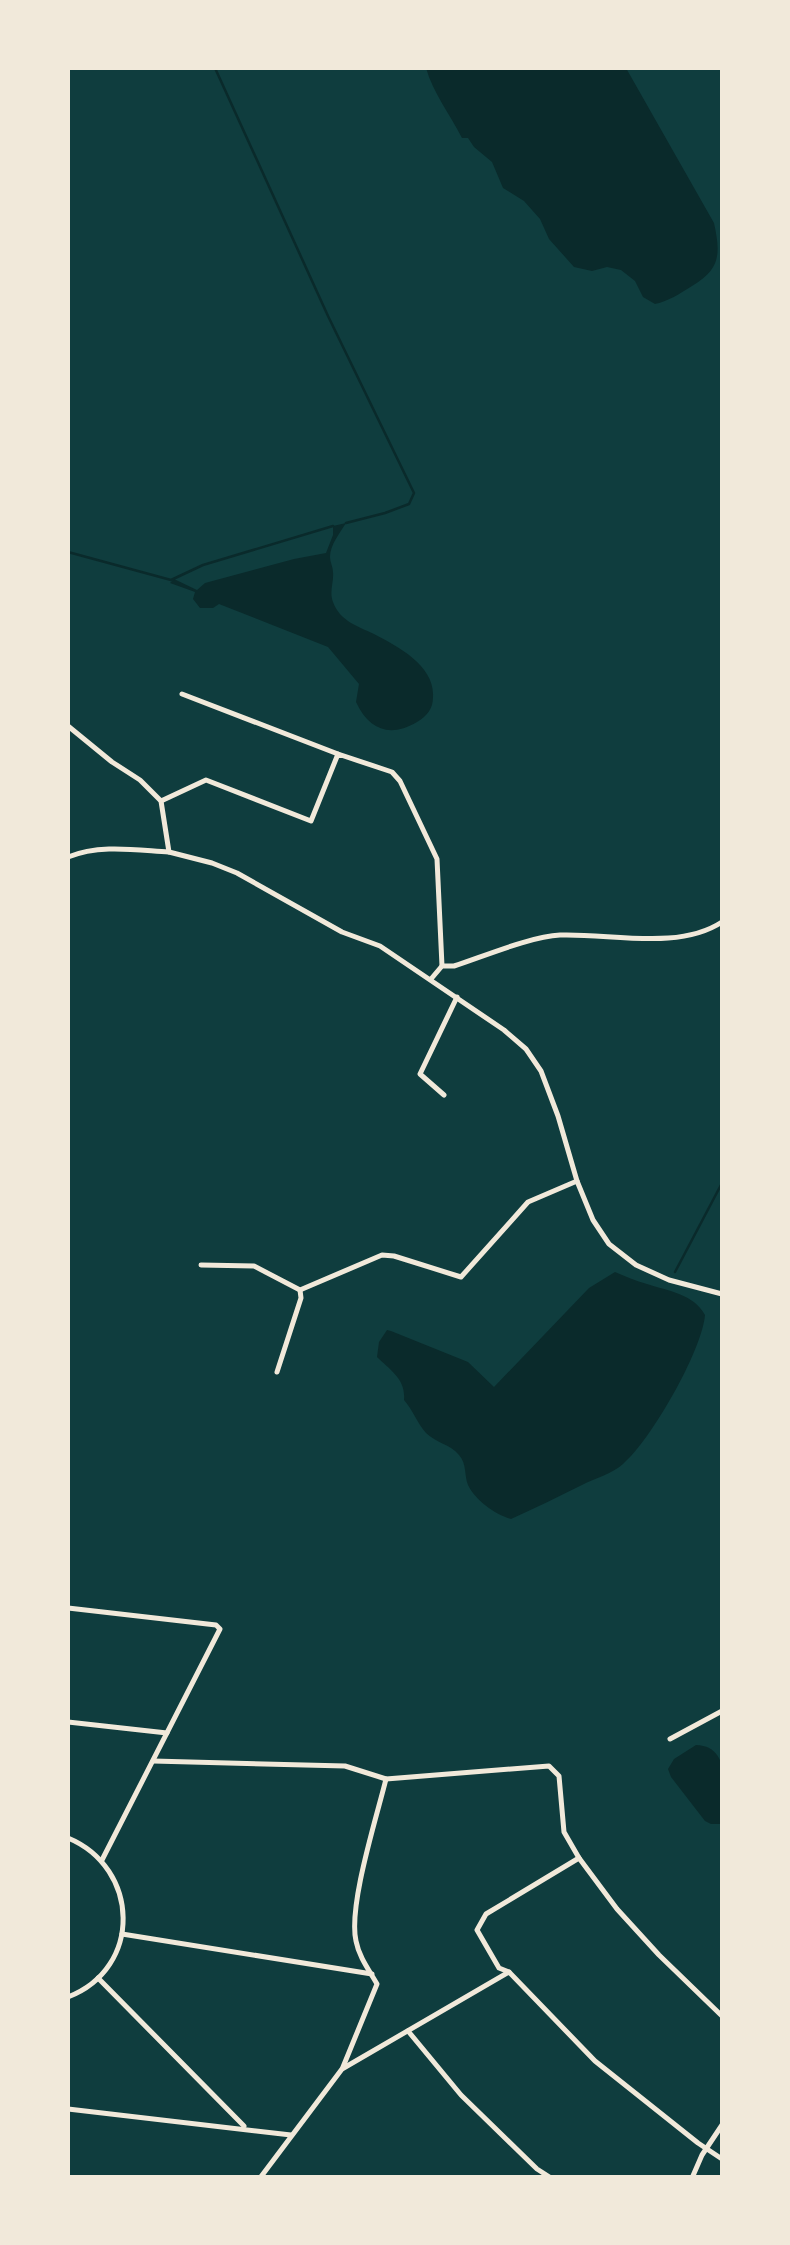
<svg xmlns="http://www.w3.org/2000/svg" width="790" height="2245" viewBox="0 0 790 2245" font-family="Poppins,sans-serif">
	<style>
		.water { fill: #0a2a2b }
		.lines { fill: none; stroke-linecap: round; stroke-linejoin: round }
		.stream { stroke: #0a2a2b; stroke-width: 2.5 }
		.minor { stroke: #f1e9da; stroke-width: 5 }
	</style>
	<rect width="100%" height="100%" fill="#0f3d3e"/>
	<g class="water">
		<path d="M426 68H626L714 223C721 255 720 269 692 286 679 294 669 301 655 304L643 297 635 281 621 270 607 267 592 271 574 267 549 239 540 219 524 201 503 188 492 162 474 147 468 138H462C450 114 433 93 426 68Z"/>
		<path d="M346 523C340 533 330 545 330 557 330 562 333 567 333 572 334 583 329 591 333 602 340 621 357 626 374 634 399 647 435 666 433 697 433 709 427 716 417 722 390 738 369 730 356 702L359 684 328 647 219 604 213 608H200L193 599 195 592 170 583 174 579 197 590 205 583 294 559 326 553 333 535V526Z"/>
		<path d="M615 1272C625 1276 636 1281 647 1284 668 1291 694 1294 705 1315 702 1351 651 1440 623 1464 612 1474 595 1478 582 1485 558 1497 535 1508 511 1519 496 1515 475 1500 468 1485 464 1475 467 1464 459 1455 450 1444 436 1443 426 1433 417 1423 413 1410 404 1400 406 1379 390 1370 377 1357L379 1342 387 1330 391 1331 468 1362 494 1387 589 1288Z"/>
		<path d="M696 1745C734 1746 723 1796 722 1824H711L705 1821 671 1777 668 1769 674 1759Z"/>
	</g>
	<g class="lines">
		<g class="stream">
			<path d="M215 68 328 316 414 493 409 504 385 513 346 523"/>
			<path d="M68 552 171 580 203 565 333 526"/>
			<path d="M675 1272 722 1183"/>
		</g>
		<g class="minor">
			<path d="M182 694 338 754"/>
			<path d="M68 726 112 762 140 780 161 801 169 852 212 863 237 873 342 932 380 946 504 1030 526 1049 541 1071 558 1116 577 1181 593 1220 609 1244 636 1265 669 1280 722 1294"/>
			<path d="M161 801 206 780 311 821 338 754 392 772 400 781 437 859 442 966"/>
			<path d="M68 857C100 844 135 850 169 852"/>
			<path d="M431 979 442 966H454C482 957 532 936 560 935 610 933 678 951 722 922"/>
			<path d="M444 1095 420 1074 457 997"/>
			<path d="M201 1265 254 1266 300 1290 382 1255 394 1256 461 1277 528 1202 577 1181"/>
			<path d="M277 1372 301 1298 300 1290"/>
			<path d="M68 1608 216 1625 220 1629 102 1860"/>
			<path d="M68 1722 167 1733"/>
			<path d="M670 1739 722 1711"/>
			<path d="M153 1761 345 1766 386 1779 549 1766 559 1776 564 1832 579 1858 617 1909 659 1955 722 2016"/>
			<path d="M68 1838C140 1868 143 1968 68 1997"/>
			<path d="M579 1858 486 1914 477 1930 499 1968 509 1972 595 2061 698 2143 722 2159"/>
			<path d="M122 1934 372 1974"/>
			<path d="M98 1978 244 2126"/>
			<path d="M408 2031 461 2095 537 2169 551 2178"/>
			<path d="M343 2067 377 1984C369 1970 359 1957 356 1941 348 1906 377 1816 386 1779"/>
			<path d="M68 2109 291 2135"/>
			<path d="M260 2178 342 2069 509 1972"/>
			<path d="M692 2178 702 2155 722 2125"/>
		</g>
	</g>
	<rect width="790" height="2245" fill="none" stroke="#f1e9da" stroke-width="140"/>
</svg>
